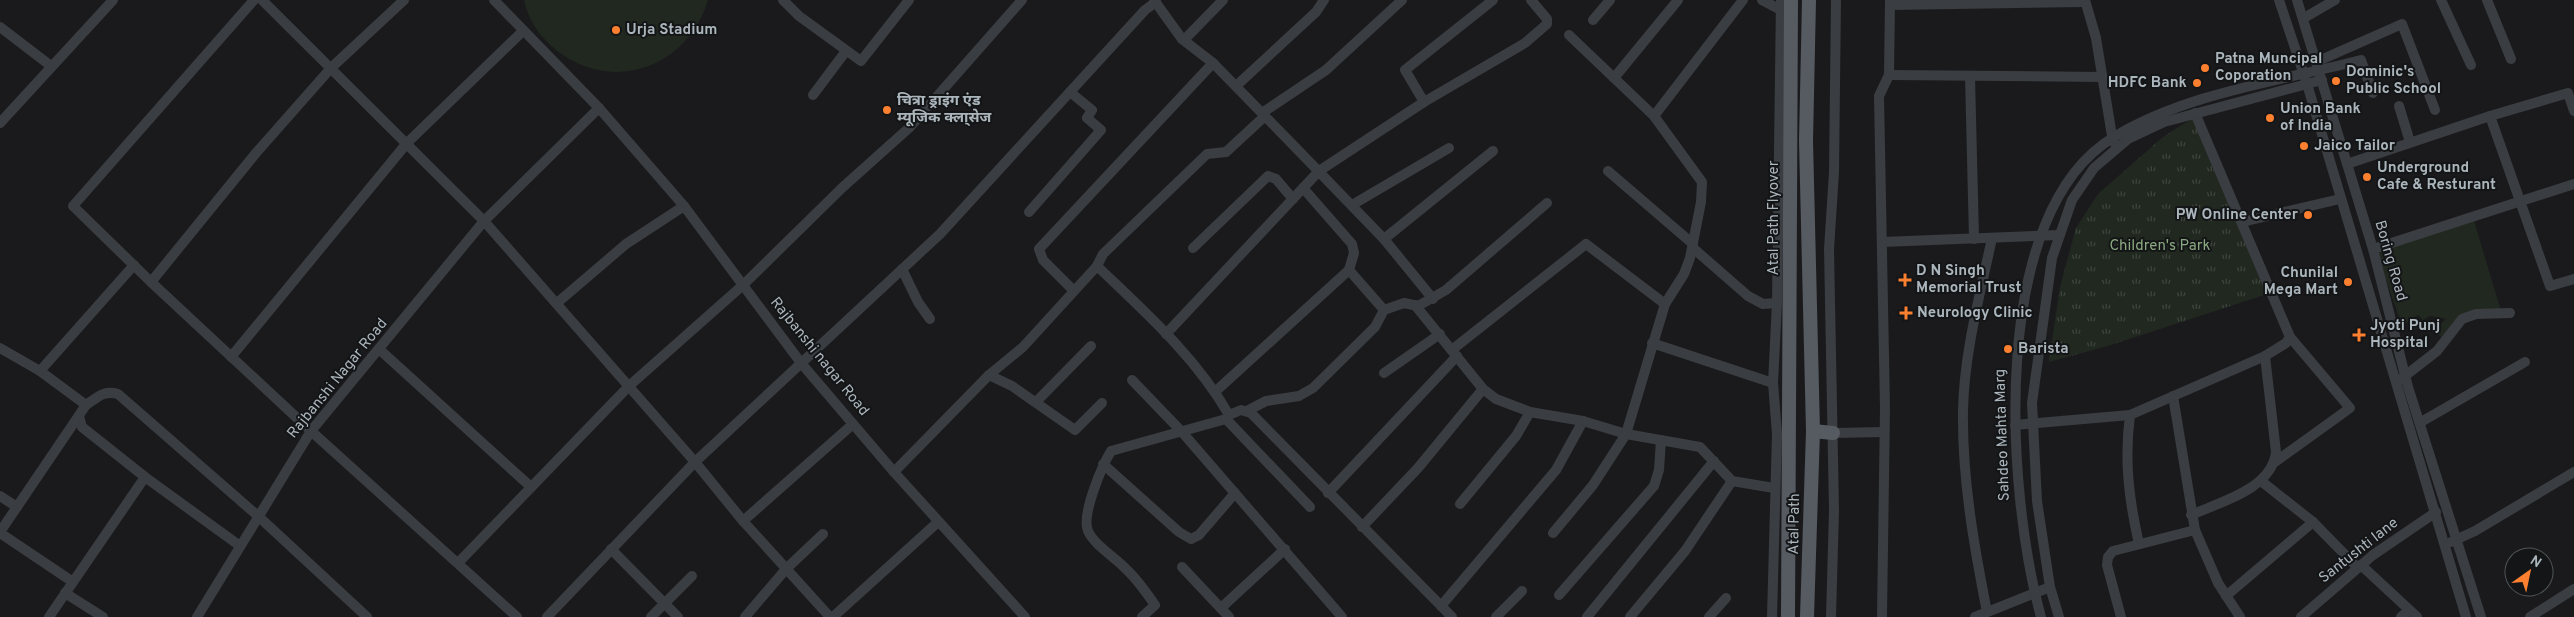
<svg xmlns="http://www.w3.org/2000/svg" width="2574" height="617" viewBox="0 0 2574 617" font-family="Overpass,'Noto Sans Devanagari',sans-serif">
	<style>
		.green { fill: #20281f }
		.park { fill: url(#park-tufts) }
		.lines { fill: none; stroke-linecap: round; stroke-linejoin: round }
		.minor { stroke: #3a3d41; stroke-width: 10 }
		.major { stroke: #565b61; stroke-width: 14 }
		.poi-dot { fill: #fd8031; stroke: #141517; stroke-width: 2 }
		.labels { text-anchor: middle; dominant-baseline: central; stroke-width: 4; stroke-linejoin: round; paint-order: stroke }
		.poi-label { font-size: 15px; font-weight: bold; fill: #abb5bc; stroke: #141517; text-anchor: start }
		.street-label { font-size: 15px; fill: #abb5bc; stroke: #141517 }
		.park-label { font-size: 15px; fill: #8aa881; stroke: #141517 }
	</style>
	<defs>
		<pattern id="park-tufts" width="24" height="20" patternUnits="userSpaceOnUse" patternTransform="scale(1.25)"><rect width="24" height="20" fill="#20281f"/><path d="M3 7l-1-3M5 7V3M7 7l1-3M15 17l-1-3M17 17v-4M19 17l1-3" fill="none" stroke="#3e453e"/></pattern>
	</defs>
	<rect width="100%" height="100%" fill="#1a1a1c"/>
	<g class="green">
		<path d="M524 0H708C688 67 613 95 556 50 540 37 528 20 524 0Z"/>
		<path d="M2474 221 2501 311H2475L2443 339 2434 331 2446 319 2430 316 2423 320 2418 315 2402 326 2376 250Z"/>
	</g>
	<path class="park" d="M2193 118 2267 294 2111 345 2049 362 2060 287 2076 228 2098 194 2163 137Z"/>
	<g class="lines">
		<g class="minor">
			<path d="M262 0 484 221 695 462 743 521 830 617"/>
			<path d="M404 0 331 68 256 153 151 282 311 431 517 617"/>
			<path d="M494 0 599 108 684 206 801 363 894 472 1025 617"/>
			<path d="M783 0 799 16 861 61 909 0"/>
			<path d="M1154 0 1182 39 1213 63 1296 148 1384 239 1433 299"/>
			<path d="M1762 0 1781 10"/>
			<path d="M2085 0 2096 38 2113 142"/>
			<path d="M2279 0 2307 84 2466 617"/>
			<path d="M2297 0 2373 249 2408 387 2481 617"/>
			<path d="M2441 0 2471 65"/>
			<path d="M2487 0 2511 59"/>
			<path d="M1890 5 2085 2"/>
			<path d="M2304 18 2335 0"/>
			<path d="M1593 20 1610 0"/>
			<path d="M0 27 51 66"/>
			<path d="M1182 39 1186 38 1223 0"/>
			<path d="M2316 62 2402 24 2435 110"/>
			<path d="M1889 75 2103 77"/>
			<path d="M1970 76 1974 239"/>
			<path d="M1614 78 1678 0"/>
			<path d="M1236 86 1316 12 1324 0"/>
			<path d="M813 95 846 51"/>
			<path d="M1424 102 1525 43 1547 24V19L1531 0"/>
			<path d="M2399 106 2410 142"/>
			<path d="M1262 113 1326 70 1402 0"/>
			<path d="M1654 116 1743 0"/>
			<path d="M2490 116 2550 286 2574 279"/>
			<path d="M0 123 113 0"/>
			<path d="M2347 164 2490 116 2568 93 2574 111"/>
			<path d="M1608 171 1693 244"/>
			<path d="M1352 205 1449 148"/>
			<path d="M1029 212 1101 130 1087 118 1092 110 1070 92"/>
			<path d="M2242 222 2340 199"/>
			<path d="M1384 239 1493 151"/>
			<path d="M1882 242 2059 235"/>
			<path d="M1193 248 1268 176 1276 179 1293 199"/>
			<path d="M1693 248 1748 296 1763 304 1777 303"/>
			<path d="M2373 249 2574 184"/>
			<path d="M1097 266 1103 254 1207 154 1226 152 1265 116"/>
			<path d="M902 269 918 302 930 319"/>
			<path d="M1349 270 1384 310 1404 303 1418 306 1446 290 1547 203"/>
			<path d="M151 282 73 206 254 0"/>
			<path d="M1074 291 1043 260 1039 249 1213 63"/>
			<path d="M557 303 626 244 684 206"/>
			<path d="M1415 305 1483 389 1496 399 1530 412 1583 421 1626 434 1700 447 1732 481 1774 488"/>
			<path d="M1166 334 1319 171 1424 102 1405 70 1493 0"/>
			<path d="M1652 343 1773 383"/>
			<path d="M0 348 40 371 86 405"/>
			<path d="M1453 349 1586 244 1665 304"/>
			<path d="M380 350 531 487"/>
			<path d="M231 357 407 143 523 31"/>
			<path d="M40 371 134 265"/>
			<path d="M1384 373 1440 334"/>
			<path d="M989 375 1012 386 1075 430 1102 403"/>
			<path d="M2401 379 2437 351 2462 319 2476 314 2510 313"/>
			<path d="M1132 380 1182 432 1342 617"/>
			<path d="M1216 391 1349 270 1354 253 1352 244 1303 188"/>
			<path d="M2173 396 2195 530 2218 583 2240 617"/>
			<path d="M1036 402 1091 346"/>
			<path d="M1247 411 1266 401 1299 396 1313 388 1375 327 1384 310"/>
			<path d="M2130 415C2124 460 2129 500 2139 544"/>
			<path d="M79 416 82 427 145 477 240 546"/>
			<path d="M1226 419 1310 507"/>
			<path d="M2421 422 2525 362"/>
			<path d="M2015 425 2130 415 2265 356 2286 343 2290 337 2195 113"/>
			<path d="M1833 433 1884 432"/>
			<path d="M2275 462 2350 408 2290 337"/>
			<path d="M1103 464 1179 532 1191 539 1199 535 1235 493"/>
			<path d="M894 472 989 375 1023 347 1097 266C1145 312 1196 357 1229 415L1241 410 1251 413 1452 617"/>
			<path d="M2261 481 2313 522 2358 568"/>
			<path d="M1328 493 1457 356"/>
			<path d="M0 496 17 507"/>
			<path d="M1460 504 1516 436 1530 412"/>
			<path d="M2191 515C2220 502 2272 489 2276 452L2265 356"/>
			<path d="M743 521 853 424"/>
			<path d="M1362 527 1418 468 1483 389"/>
			<path d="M0 532 86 405C98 397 104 390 118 394L258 516 367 617"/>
			<path d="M0 533 73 582"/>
			<path d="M1553 533 1593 485 1626 434 1665 304 1684 274 1690 258 1701 202 1702 182 1654 116 1569 35"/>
			<path d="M2451 542 2475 531 2574 472"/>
			<path d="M611 549 678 617"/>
			<path d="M458 563 629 386 743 285 843 187 910 127 1022 0"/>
			<path d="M2361 565 2417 617"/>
			<path d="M1182 567 1229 617"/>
			<path d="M65 593 103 617"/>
			<path d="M1559 595 1654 486 1659 470 1661 440"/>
			<path d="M2226 596 2313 522"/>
			<path d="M1441 606 1556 470 1583 421"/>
			<path d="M1221 608 1285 549"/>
			<path d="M1987 612C1974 546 1962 478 1963 411 1964 353 1980 295 1992 238"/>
			<path d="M49 617 145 477"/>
			<path d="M197 617 311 431 484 221 599 108"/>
			<path d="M547 617 695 462 940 234 1145 10 1156 2"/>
			<path d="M651 617 692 576"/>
			<path d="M745 617 786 569 823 534"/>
			<path d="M833 617 938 522"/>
			<path d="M1142 617 1155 605C1146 592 1137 579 1126 569 1115 557 1095 546 1088 531 1081 515 1102 466 1111 451L1226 419 1229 415"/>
			<path d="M1496 617 1522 591"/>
			<path d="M1587 617 1714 461"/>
			<path d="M1630 617 1685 551 1732 481"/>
			<path d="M1709 617 1726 598"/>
			<path d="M1772 617 1777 434 1773 383 1777 303 1781 0"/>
			<path d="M1831 617 1834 510 1829 249 1834 172 1836 0"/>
			<path d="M1882 617 1885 408 1879 96 1889 75 1890 0"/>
			<path d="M1975 617 2050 587"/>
			<path d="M2041 617C2007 494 1987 213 2114 137 2186 93 2280 81 2361 60L2373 93"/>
			<path d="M2059 617 2050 587 2037 501 2032 403 2052 258 2072 200 2094 168 2128 139 2164 122 2322 80"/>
			<path d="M2121 617 2107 565 2108 557 2113 551 2195 530"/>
			<path d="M2301 617 2373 555 2436 512"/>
			<path d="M2401 617 2409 610"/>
			<path d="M2530 617 2574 589"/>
		</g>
		<g class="major">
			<path d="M1813 431 1833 433"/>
			<path d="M1788 617 1791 0"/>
			<path d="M1807 617 1813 431 1806 141 1809 0"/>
		</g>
	</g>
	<g class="poi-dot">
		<circle cx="616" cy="30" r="5"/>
		<circle cx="2205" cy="68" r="5"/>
		<circle cx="2336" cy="81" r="5"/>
		<circle cx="2197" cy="83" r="5"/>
		<circle cx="887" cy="110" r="5"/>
		<circle cx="2270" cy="118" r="5"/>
		<circle cx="2304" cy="146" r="5"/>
		<circle cx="2367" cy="177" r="5"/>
		<circle cx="2308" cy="215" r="5"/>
		<path d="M1902.5 272.5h5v5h5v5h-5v5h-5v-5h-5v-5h5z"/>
		<circle cx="2348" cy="282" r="5"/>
		<path d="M1903.5 305.5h5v5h5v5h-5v5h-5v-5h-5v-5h5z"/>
		<path d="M2356.5 327.5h5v5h5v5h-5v5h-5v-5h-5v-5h5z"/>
		<circle cx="2008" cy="349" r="5"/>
	</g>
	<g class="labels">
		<g class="poi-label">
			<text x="626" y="30">Urja Stadium</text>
			<text x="2215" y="59">Patna Muncipal<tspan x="2215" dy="17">Coporation</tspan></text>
			<text x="2346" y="72">Dominic's<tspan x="2346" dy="17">Public School</tspan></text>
			<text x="2187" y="83" text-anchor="end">HDFC Bank</text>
			<text x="897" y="101">चित्रा ड्राइंग एंड<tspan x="897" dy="17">म्यूजिक क्ला्सेज</tspan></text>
			<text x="2280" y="109">Union Bank<tspan x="2280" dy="17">of India</tspan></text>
			<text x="2314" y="146">Jaico Tailor</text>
			<text x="2377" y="168">Underground<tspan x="2377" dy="17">Cafe &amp; Resturant</tspan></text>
			<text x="2298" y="215" text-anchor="end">PW Online Center</text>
			<text x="1916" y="271">D N Singh<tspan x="1916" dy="17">Memorial Trust</tspan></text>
			<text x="2338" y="273" text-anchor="end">Chunilal<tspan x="2338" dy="17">Mega Mart</tspan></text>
			<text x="1917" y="313">Neurology Clinic</text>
			<text x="2370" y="326">Jyoti Punj<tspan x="2370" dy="17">Hospital</tspan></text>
			<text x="2018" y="349">Barista</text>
		</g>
		<g class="street-label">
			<text transform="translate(1774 218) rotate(-90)">Atal Path Flyover</text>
			<text transform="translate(2390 261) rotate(74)">Boring Road</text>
			<text transform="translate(819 357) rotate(51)">Rajbanshi nagar Road</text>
			<text transform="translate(338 379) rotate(-51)">Rajbanshi Nagar Road</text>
			<text transform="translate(2003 435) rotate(-92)">Sahdeo Mahta Marg</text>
			<text transform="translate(1795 524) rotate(-89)">Atal Path</text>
			<text transform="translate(2359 551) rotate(-38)">Santushti lane</text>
		</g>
		<g class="park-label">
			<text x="2160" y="246">Children's Park</text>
		</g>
	</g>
	<g transform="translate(2529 572) rotate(33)"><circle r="24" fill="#141517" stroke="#505559"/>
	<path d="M0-4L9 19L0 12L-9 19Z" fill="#fd8031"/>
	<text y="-8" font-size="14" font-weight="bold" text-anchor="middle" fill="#abb5bc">N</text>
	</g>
</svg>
